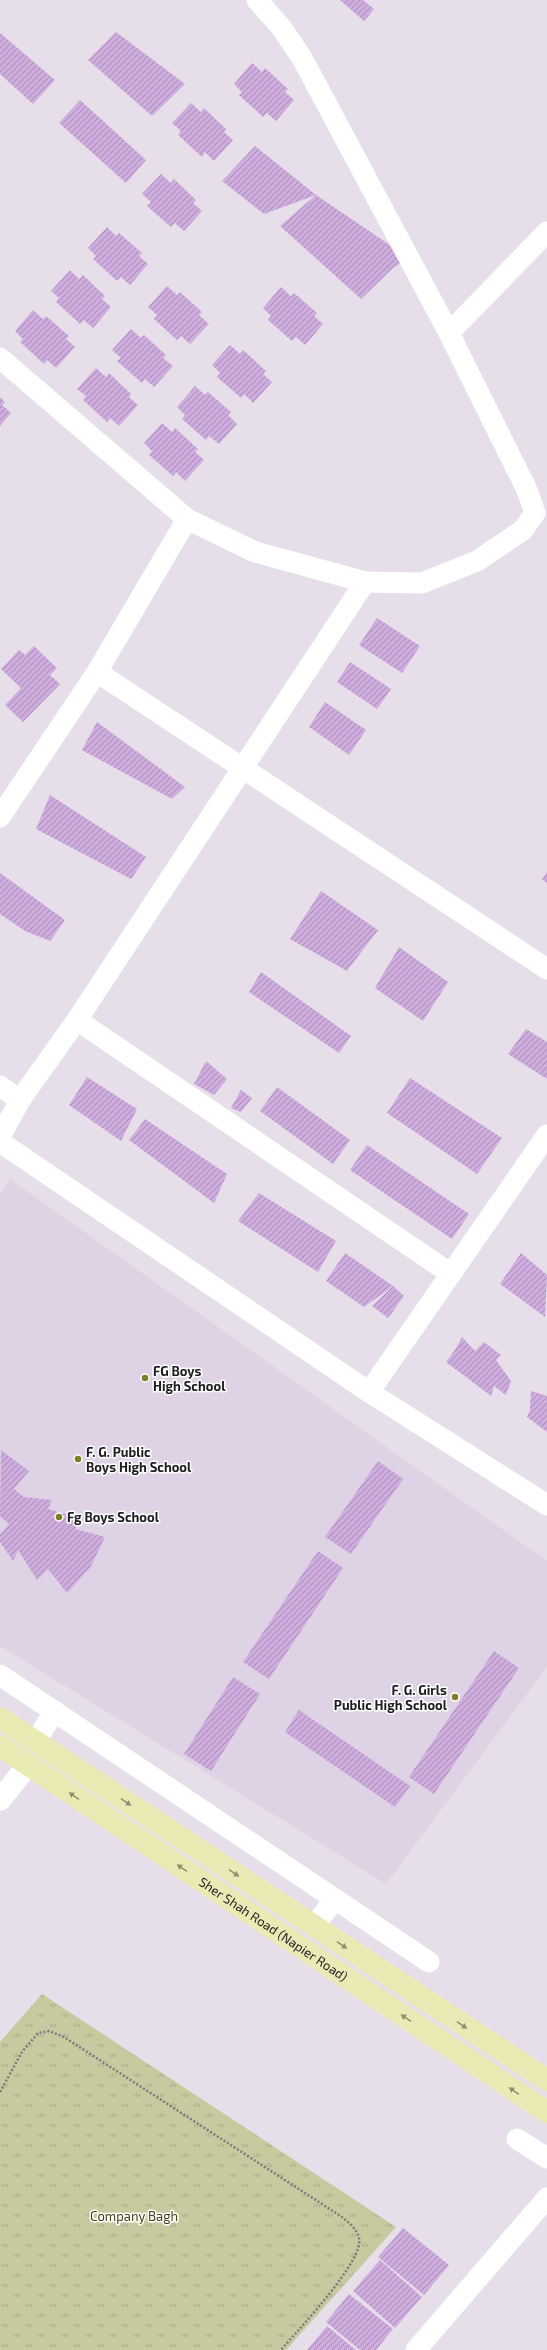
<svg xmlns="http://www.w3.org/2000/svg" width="547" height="2350" viewBox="0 0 547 2350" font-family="'Exo 2',sans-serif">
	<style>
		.built { fill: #ded3e4 }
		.park { fill: url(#park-tufts) }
		.building { fill: url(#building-hatch) }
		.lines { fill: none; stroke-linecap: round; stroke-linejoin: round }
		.path { stroke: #7e7981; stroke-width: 2.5; stroke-dasharray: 2 2; stroke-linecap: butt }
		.minor { stroke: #fff; stroke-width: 21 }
		.tertiary { stroke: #fff; stroke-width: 22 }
		.primary { stroke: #eaebb4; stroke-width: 22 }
		.oneway { fill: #908f72 }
		.poi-dot { fill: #7e7e26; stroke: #fff; stroke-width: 1.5 }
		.labels { text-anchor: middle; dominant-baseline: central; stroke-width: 3; stroke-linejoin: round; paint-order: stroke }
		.poi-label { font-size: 13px; font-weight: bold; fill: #211e22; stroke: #fff; text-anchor: start }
		.street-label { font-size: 13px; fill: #211e22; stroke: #fff }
		.park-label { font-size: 13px; fill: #414113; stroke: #fff }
	</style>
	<defs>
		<pattern id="park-tufts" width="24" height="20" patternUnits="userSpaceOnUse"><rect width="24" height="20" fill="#c7c99f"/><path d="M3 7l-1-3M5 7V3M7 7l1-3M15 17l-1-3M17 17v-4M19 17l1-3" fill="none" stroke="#abac89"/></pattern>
		<pattern id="building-hatch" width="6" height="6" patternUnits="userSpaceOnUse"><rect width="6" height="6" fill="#ceacde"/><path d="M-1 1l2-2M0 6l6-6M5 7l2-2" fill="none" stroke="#a78bb4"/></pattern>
	</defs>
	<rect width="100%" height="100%" fill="#e6dfea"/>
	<path class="built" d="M10 1179 547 1561V1667L386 1884 0 1646V1195Z"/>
	<path class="park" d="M42 1994 396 2227 286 2350H0V2042Z"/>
	<g class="building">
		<path d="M340 0H363L374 9 364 21Z"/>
		<path d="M116 32 185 84 152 116 88 60Z"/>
		<path d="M0 33 55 80 33 104 0 74Z"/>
		<path d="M252 63 262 72 265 68 288 89 285 92 294 100 276 121 267 113 263 117 239 95 242 92 234 84Z"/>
		<path d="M80 100 146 160 126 183 59 123Z"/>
		<path d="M191 103 201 112 204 108 226 129 224 132 233 140 214 161 205 152 202 157 178 135 181 131 172 123Z"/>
		<path d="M255 146 316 195 264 214 222 181Z"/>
		<path d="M161 174 171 183 174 179 196 200 193 203 202 211 184 231 175 223 171 227 147 206 151 202 142 194Z"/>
		<path d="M316 195 409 258 393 268 361 299 280 226Z"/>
		<path d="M107 227 116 236 119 233 142 253 139 256 148 264 130 285 121 277 117 281 93 259 96 256 88 248Z"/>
		<path d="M70 270 79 279 83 275 105 296 102 299 111 307 93 328 84 320 80 324 56 302 59 298 51 291Z"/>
		<path d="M167 286 177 295 180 292 202 312 199 315 209 324 190 344 181 336 177 340 154 319 157 315 148 307Z"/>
		<path d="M281 287 291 296 294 293 317 313 314 316 323 324 305 345 296 337 292 341 268 320 271 316 263 308Z"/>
		<path d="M33 310 43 319 46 316 69 336 66 339 75 347 56 368 47 360 44 364 20 342 23 339 15 331Z"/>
		<path d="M131 329 141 338 144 335 166 355 163 358 173 366 154 387 145 379 142 383 117 361 121 358 112 350Z"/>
		<path d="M230 345 240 354 243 350 266 371 263 374 272 382 253 403 244 394 241 398 217 377 220 373 212 365Z"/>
		<path d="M96 368 106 377 109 373 131 394 129 397 138 405 119 426 110 418 107 422 83 400 86 396 77 389Z"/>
		<path d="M195 386 205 395 208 392 231 412 228 415 237 424 219 444 209 436 206 440 182 419 185 415 177 407Z"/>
		<path d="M0 397 5 402 2 405 11 413 0 426Z"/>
		<path d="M162 423 172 432 175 428 198 449 195 452 204 460 185 481 176 472 173 476 149 455 152 451 144 443Z"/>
		<path d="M377 618 420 646 402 673 359 645Z"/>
		<path d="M34 646 57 668 50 675 60 684 23 722 5 705 21 688 1 669 19 650 25 655Z"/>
		<path d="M350 662 391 689 377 709 337 682Z"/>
		<path d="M325 702 366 730 349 755 309 727Z"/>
		<path d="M97 722 185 787 172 799 82 750Z"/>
		<path d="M50 795 146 857 131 879 36 829Z"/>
		<path d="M547 872V883L542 879Z"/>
		<path d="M0 873 65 920 50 941 25 931 0 914Z"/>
		<path d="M321 891 378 930 347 971 290 939Z"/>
		<path d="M399 947 448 982 423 1021 375 988Z"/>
		<path d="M261 972 351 1036 339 1053 249 992Z"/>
		<path d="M526 1029 547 1042V1079L508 1054Z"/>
		<path d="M206 1061 227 1079 214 1095 194 1084Z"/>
		<path d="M87 1077 137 1109 121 1141 69 1105Z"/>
		<path d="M410 1078 502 1138 477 1174 387 1113Z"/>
		<path d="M277 1087 350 1140 333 1164 260 1111Z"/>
		<path d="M241 1090 252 1098 241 1112 231 1108Z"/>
		<path d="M145 1119 227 1174 214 1203 129 1140Z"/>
		<path d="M367 1145 469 1214 452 1239 350 1170Z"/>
		<path d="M259 1193 336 1241 318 1272 238 1221Z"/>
		<path d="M345 1253 393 1286 364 1307 326 1281Z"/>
		<path d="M521 1253 547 1275 545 1317 500 1284Z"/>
		<path d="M393 1286 404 1296 388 1318 372 1306Z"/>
		<path d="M462 1337 475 1351 484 1342 501 1355 496 1360 511 1381 506 1395 494 1386 491 1396 446 1362 455 1350Z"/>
		<path d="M531 1391 547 1396V1432L527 1417 530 1410Z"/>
		<path d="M1 1450 29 1471 14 1489 24 1497 52 1500 48 1509 80 1518 75 1529 105 1537 90 1568 67 1593 48 1569 37 1580 18 1550 13 1561 0 1542V1534L9 1524 0 1516Z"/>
		<path d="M378 1461 403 1479 351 1554 325 1537Z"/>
		<path d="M318 1551 343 1568 269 1679 243 1662Z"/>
		<path d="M494 1651 519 1668 434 1794 409 1777Z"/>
		<path d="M233 1677 260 1694 211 1771 184 1754Z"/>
		<path d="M299 1710 410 1786 395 1807 285 1732Z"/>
		<path d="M403 2228 449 2265 424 2295 378 2257Z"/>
		<path d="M380 2260 422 2297 395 2328 353 2291Z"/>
		<path d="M349 2294 393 2329 376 2350H360L326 2322Z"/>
		<path d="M327 2326 356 2350H307Z"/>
	</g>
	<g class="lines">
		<path class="path" d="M0 2092 22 2052 38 2033 49 2031 64 2037 342 2217C349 2223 357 2229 359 2238 365 2260 297 2331 281 2350"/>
		<g class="minor">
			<path d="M449 333 547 232"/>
			<path d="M0 358 187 519 255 552 365 582 422 583 477 561 523 530 535 513 527 490 449 333 302 58 281 27 257 0"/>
			<path d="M97 672 547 969"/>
			<path d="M0 817 97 672 187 519"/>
			<path d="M77 1020 451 1274"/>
			<path d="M0 1086 20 1100"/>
			<path d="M0 1137 20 1100 77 1020 365 582"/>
			<path d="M0 1142 369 1392 547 1505"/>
			<path d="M369 1392 547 1135"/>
			<path d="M0 1675 429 1962"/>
			<path d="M35 1742 55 1711"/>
			<path d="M314 1926 335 1899"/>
			<path d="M517 2139 547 2158"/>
			<path d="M416 2350 547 2198"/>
		</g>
		<path class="tertiary" d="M0 1800 28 1765"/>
		<g class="primary">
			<path d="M0 1718 547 2080"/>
			<path id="s1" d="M0 1746 547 2112"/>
		</g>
	</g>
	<defs><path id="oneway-solid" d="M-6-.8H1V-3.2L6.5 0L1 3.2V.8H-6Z"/></defs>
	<g class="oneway">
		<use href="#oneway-solid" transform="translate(74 1796) rotate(-146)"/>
		<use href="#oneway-solid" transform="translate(126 1802) rotate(34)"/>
		<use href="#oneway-solid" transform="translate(182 1868) rotate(-146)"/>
		<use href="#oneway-solid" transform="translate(234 1873) rotate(34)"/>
		<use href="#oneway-solid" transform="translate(342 1945) rotate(34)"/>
		<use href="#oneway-solid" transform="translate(406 2018) rotate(-146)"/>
		<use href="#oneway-solid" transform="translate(462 2025) rotate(34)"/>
		<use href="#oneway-solid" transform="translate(514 2091) rotate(-146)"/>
	</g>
	<g class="poi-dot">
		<circle cx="145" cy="1378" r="4"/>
		<circle cx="78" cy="1459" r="4"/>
		<circle cx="59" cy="1517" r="4"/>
		<circle cx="455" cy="1697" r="4"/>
	</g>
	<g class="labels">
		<g class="poi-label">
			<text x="153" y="1371">FG Boys<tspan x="153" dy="15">High School</tspan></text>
			<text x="86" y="1452">F. G. Public<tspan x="86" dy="15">Boys High School</tspan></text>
			<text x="67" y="1517">Fg Boys School</text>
			<text x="447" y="1690" text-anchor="end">F. G. Girls<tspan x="447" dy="15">Public High School</tspan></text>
		</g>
		<g class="street-label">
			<text stroke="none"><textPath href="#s1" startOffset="329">Sher Shah Road (Napier Road)</textPath></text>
		</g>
		<g class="park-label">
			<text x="134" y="2216">Company Bagh</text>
		</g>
	</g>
</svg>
